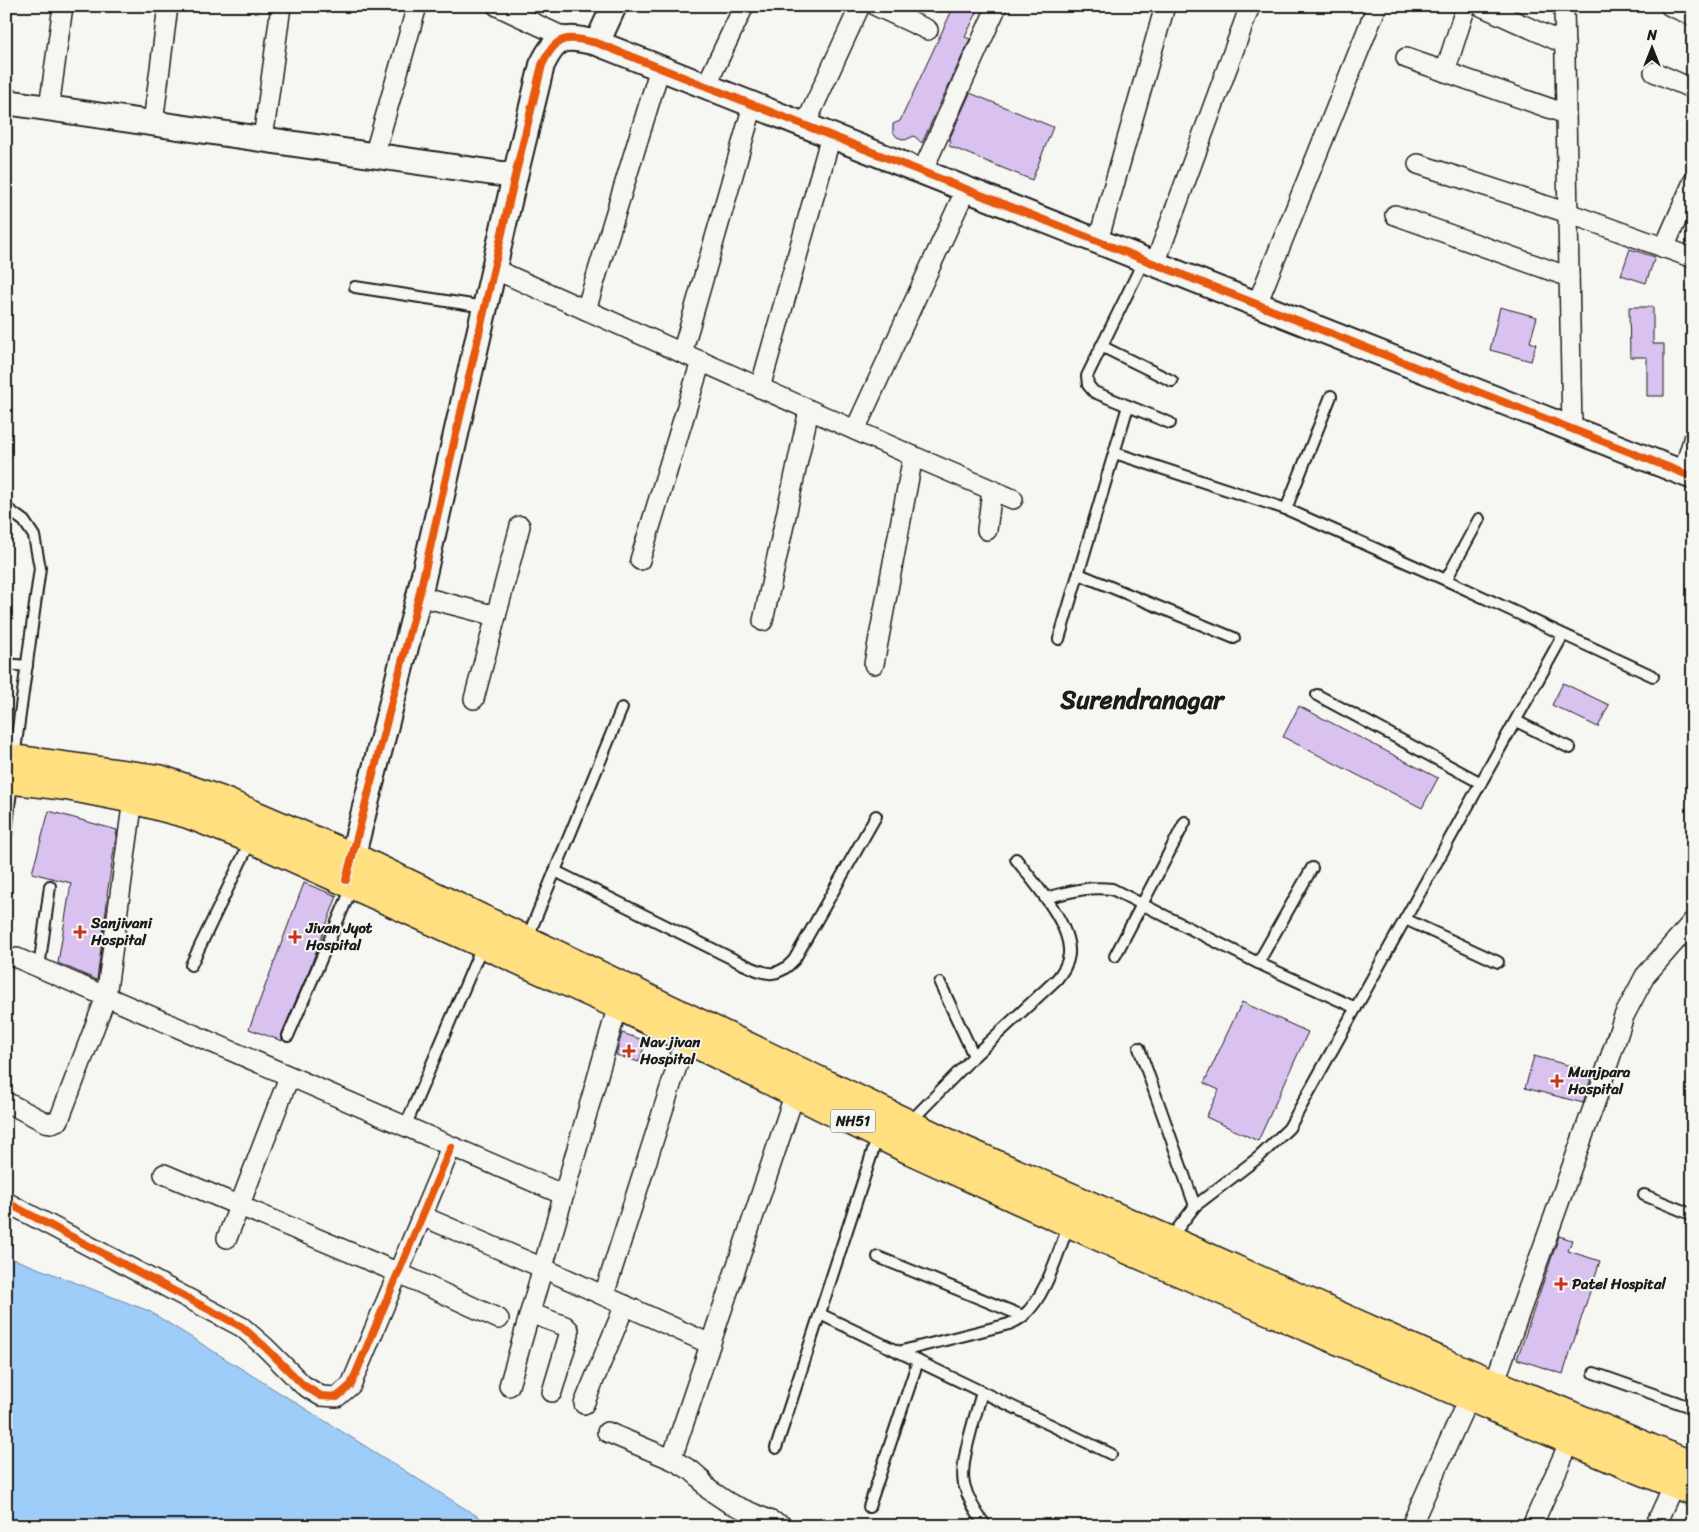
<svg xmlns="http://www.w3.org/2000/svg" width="1699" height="1532" viewBox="0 0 1699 1532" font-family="Sriracha,sans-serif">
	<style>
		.water { fill: #9ecdf9; stroke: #6a86a1 }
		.building { fill: #d9c1f0; stroke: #1c1c1c }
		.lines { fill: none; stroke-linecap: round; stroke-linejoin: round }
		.service-casing { stroke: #1c1c1c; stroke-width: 14 }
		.minor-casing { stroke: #1c1c1c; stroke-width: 22 }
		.tertiary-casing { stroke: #1c1c1c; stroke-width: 28 }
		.trunk-casing { stroke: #1c1c1c; stroke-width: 31 }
		.service { stroke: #f6f6f2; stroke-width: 10 }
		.minor { stroke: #f6f6f2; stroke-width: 19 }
		.tertiary { stroke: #f6f6f2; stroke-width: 24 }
		.trunk { stroke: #ffdf80; stroke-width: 28 }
		.cycleway-casing { stroke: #f6f6f2; stroke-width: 11 }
		.cycleway { stroke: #e8590c; stroke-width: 8 }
		.poi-dot { fill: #c8321e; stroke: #f6f6f2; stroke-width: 2 }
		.labels { text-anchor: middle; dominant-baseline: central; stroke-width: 4; stroke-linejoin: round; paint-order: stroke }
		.shield { fill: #f6f6f2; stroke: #5d5d5c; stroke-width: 1 }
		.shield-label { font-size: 14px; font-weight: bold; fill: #1c1c1c }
		.poi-label { font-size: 15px; font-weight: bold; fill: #1c1c1c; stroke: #f6f6f2; text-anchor: start }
		.town-label { font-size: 25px; font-weight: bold; fill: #1c1c1c; stroke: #f6f6f2 }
	</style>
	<rect width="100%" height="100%" fill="#f6f6f2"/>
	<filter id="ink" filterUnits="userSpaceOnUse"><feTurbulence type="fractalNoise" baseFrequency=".02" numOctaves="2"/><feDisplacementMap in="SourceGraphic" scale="10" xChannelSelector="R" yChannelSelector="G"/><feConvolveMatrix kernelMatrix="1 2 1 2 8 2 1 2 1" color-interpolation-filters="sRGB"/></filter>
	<g filter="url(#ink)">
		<path class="water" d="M6 1256 149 1311 493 1526H6Z"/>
		<g class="building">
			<path d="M954 6H980L965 37 970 39 922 143 914 136 905 140 897 137 893 132V124L900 121Z"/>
			<path d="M970 93 1053 127 1032 180 949 146 951 141 949 140Z"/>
			<path d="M1630 249 1655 257 1646 283 1621 275Z"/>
			<path d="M1500 307 1537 317 1530 342 1536 344 1531 361 1490 350Z"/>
			<path d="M1629 307H1653V344H1664V396H1647V357H1630Z"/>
			<path d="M1563 683 1609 705 1598 727 1552 705Z"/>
			<path d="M1299 706 1438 778 1422 808 1283 737Z"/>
			<path d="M49 811 117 830 107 895H108L97 980 58 963 71 883 32 873Z"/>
			<path d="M304 883 337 896 310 968 282 1033V1041L249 1029Z"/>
			<path d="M1242 1002 1308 1032 1258 1141 1206 1117 1219 1090 1204 1083Z"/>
			<path d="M622 1033 646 1041 639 1062 616 1055Z"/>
			<path d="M1534 1056 1593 1072 1583 1103 1525 1088Z"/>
			<path d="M1559 1236 1572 1240 1568 1251 1600 1261 1563 1374 1517 1359Z"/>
		</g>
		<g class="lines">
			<g class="service-casing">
				<g id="service">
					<path d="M1144 260 1087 376 1088 385 1094 392 1170 423"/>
					<path d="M355 287 485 307"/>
					<path d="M1101 346 1172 381"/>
					<path d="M1115 453 1286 509 1446 580 1653 676"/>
					<path d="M6 508 24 521 34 536 40 568 14 758"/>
					<path d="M1286 509 1331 396"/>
					<path d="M1079 574 1234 638"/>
					<path d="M1446 580 1479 519"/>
					<path d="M1059 639 1128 406"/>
					<path d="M6 664 27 666"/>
					<path d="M1317 695 1481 783"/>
					<path d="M1516 721 1570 748"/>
					<path d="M6 835 12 781"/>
					<path d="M555 871 741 963C764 973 775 981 794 960L876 816"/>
					<path d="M1045 898C1069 892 1087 886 1112 889L1258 963 1356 1008"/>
					<path d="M1405 919 1498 962"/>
					<path d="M527 939 622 708"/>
					<path d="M1115 956 1185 822"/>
					<path d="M1258 963 1312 868"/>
					<path d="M191 965 251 840"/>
					<path d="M39 968 50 886"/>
					<path d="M940 983 974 1056"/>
					<path d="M288 1036 353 885"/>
					<path d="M1139 1048 1195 1206"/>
					<path d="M909 1123 974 1056 1057 979C1063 971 1068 964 1069 954 1071 923 1034 883 1016 859"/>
					<path d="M405 1127 483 944"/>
					<path d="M1644 1195 1693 1215"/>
					<path d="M1169 1240 1195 1206 1259 1157 1289 1128 1563 635"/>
					<path d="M878 1257 1023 1316"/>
					<path d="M820 1314 1111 1454"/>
					<path d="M898 1352 1009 1324C1014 1322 1019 1320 1023 1316 1046 1297 1058 1252 1069 1224"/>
					<path d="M1594 1373 1693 1408"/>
					<path d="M982 1392C976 1415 959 1463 964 1484 968 1500 976 1513 986 1526"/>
					<path d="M776 1448 878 1135"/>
					<path d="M869 1507 918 1361"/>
				</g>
			</g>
			<g class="minor-casing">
				<g id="minor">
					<path d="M497 6 568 39"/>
					<path d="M876 6 928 30"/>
					<path d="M1481 6 1565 44"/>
					<path d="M1564 6 1572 429"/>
					<path d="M1670 6 1693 16"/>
					<path d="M1406 58 1566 114"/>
					<path d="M1445 72 1466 6"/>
					<path d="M1654 72 1693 89"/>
					<path d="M706 86 744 6"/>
					<path d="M49 108 63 6"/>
					<path d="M153 123 168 6"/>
					<path d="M805 125 860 6"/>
					<path d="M263 139 281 6"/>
					<path d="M374 156 417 6"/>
					<path d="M1418 164 1568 213 1693 258"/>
					<path d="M922 172 997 6"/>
					<path d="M1395 215 1569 277"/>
					<path d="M1098 241 1165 6"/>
					<path d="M1664 248 1693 182"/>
					<path d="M1155 264 1250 6"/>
					<path d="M494 269 913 456 1013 499"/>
					<path d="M1257 304 1377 6"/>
					<path d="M586 310 660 68"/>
					<path d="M682 353 753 105"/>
					<path d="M760 388 831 136"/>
					<path d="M855 430 966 189"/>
					<path d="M1683 473 1693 440"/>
					<path d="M987 530 992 490"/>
					<path d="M640 560 701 361"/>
					<path d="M419 596 496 616"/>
					<path d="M763 621 809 410"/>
					<path d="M874 664 913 456"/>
					<path d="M474 699 520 526"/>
					<path d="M17 958 564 1195"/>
					<path d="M6 1102 45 1122 52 1123 59 1120 106 997 133 799"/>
					<path d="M164 1174 399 1273 499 1319"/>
					<path d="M6 1202 242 1327 265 1347 303 1385 321 1396 337 1397 351 1385 451 1147"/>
					<path d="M422 1216 543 1268 710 1344"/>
					<path d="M227 1238 289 1077"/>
					<path d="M604 1295 686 1038"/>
					<path d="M530 1313 565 1326 569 1330V1335L552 1392"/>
					<path d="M1494 1384 1598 1094 1624 1016 1645 976 1693 921"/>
					<path d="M509 1386 618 1005"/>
					<path d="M584 1404 625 1305"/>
					<path d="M607 1432 673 1460"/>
					<path d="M783 1526 729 1503 708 1489 700 1478 692 1471 673 1460 674 1452 795 1093"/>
					<path d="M1411 1526 1469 1397"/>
					<path d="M1532 1526 1570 1441"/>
					<path d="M1655 1526 1674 1484"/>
				</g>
			</g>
			<g class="tertiary-casing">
				<g id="tertiary">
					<path d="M597 43 614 6"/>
					<path d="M6 102 515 176"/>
					<path d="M348 874 419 596 515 176 542 65C557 34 566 36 597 43L1693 477"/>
				</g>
			</g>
			<g class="trunk-casing">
				<g id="trunk">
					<path d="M6 758 159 779 222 801 353 857 963 1150 1205 1256 1440 1361 1693 1466"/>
					<path d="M6 779 67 786 128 798 188 814 252 839 618 1005 910 1150 1131 1251 1611 1458 1693 1491"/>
				</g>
			</g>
			<use href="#service" class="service"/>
			<use href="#minor" class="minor"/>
			<use href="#tertiary" class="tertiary"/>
			<use href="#trunk" class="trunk"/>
			<g class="cycleway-casing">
				<g id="cycleway">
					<path d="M346 880 419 596 515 176 542 65C557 34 566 36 597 43L1693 477"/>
					<path d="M6 1202 242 1327 265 1347 303 1385 321 1396 337 1397 351 1385 451 1147"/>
				</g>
			</g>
			<use href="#cycleway" class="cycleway"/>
		</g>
	</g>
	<g class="poi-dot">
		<path d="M77.5 924.5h5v5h5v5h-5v5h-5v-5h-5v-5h5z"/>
		<path d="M292.5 929.5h5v5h5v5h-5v5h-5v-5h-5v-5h5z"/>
		<path d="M626.5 1043.5h5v5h5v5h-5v5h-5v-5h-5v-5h5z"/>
		<path d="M1554.5 1073.5h5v5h5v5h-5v5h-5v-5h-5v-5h5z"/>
		<path d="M1558.5 1276.5h5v5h5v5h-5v5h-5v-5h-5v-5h5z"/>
	</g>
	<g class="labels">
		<rect class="shield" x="830.5" y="1109.5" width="45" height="23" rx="4"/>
		<g class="shield-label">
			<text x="853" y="1121">NH51</text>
		</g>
		<g class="poi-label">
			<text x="91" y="923">Sanjivani<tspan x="91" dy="17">Hospital</tspan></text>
			<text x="306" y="928">Jivan Jyot<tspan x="306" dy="17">Hospital</tspan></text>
			<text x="640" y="1042">Nav jivan<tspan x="640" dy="17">Hospital</tspan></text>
			<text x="1568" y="1072">Munjpara<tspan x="1568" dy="17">Hospital</tspan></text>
			<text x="1572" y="1284">Patel Hospital</text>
		</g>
		<g class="town-label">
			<text x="1142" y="699">Surendranagar</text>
		</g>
	</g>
	<rect width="1699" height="1532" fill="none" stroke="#f6f6f2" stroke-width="25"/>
	<rect x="12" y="12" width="1674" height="1507" fill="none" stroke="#1c1c1c" stroke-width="2" filter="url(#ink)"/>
	<g transform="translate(1652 48)" stroke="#f6f6f2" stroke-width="4" paint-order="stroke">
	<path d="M0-4L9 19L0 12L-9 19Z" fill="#1c1c1c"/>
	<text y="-8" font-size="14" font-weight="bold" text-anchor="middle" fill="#1c1c1c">N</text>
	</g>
</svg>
